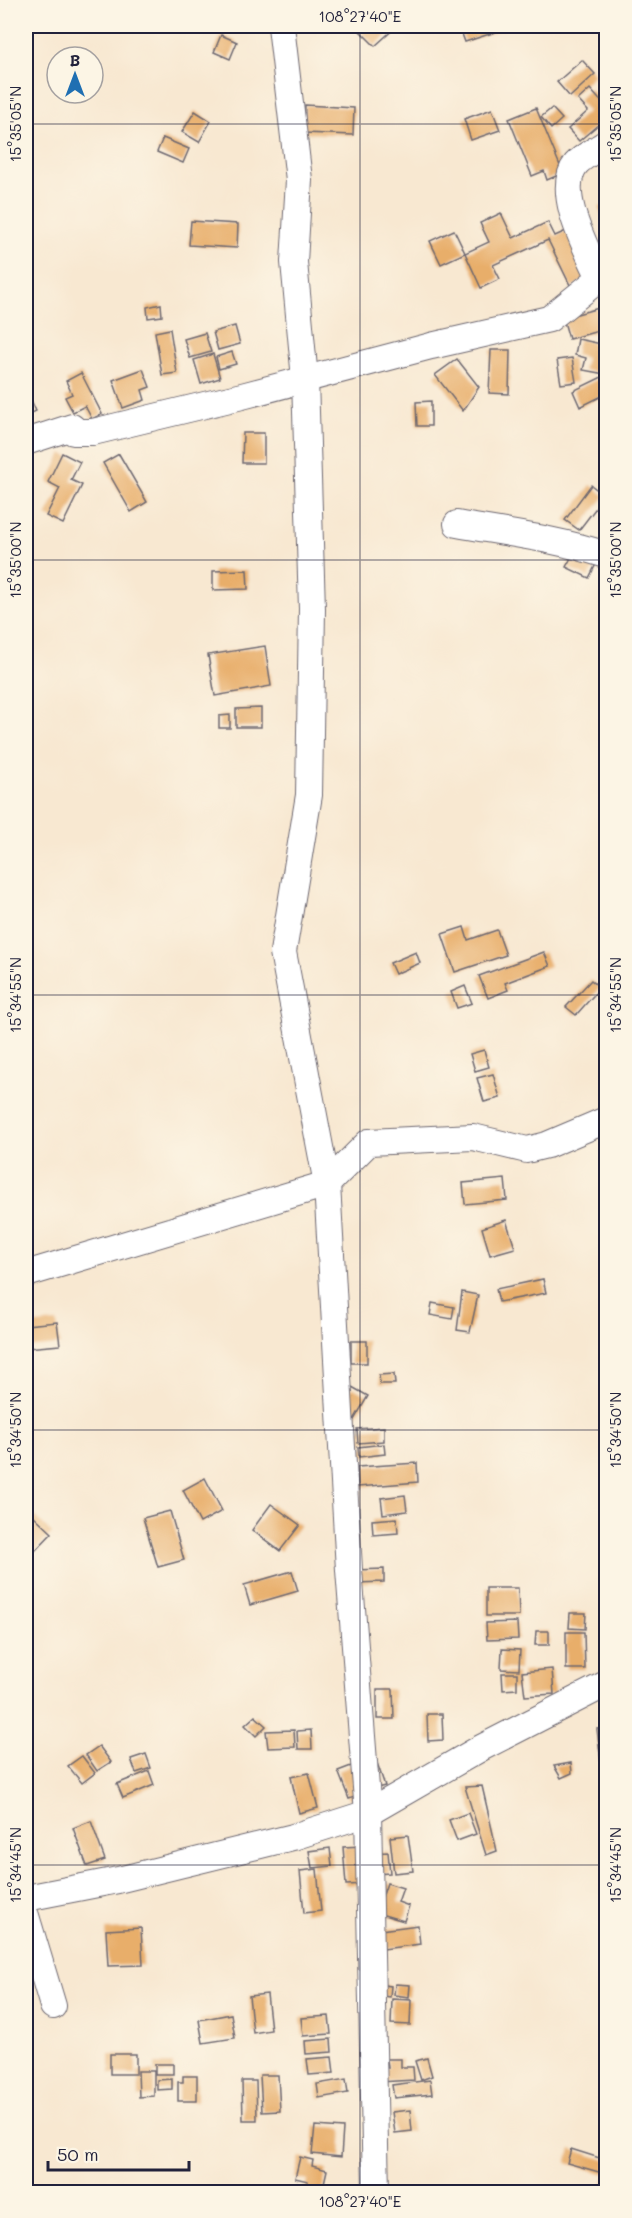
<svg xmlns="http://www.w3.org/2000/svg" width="632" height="2218" viewBox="0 0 632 2218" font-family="Mali,sans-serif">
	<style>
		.building { fill: #e8ae6b }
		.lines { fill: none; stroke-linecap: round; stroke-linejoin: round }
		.minor-casing { stroke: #6d6770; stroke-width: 28 }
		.minor { stroke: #fff; stroke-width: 26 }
		.ticks { fill: none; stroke: #22223b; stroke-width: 1.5; stroke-opacity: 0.45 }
		.neatline { fill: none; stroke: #22223b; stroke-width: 2 }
		.ticks-label { font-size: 15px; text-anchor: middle; fill: #22223b }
	</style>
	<rect width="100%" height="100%" fill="#fcf5e5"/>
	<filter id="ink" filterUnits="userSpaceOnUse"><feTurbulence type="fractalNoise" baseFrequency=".0167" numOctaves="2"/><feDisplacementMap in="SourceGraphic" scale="12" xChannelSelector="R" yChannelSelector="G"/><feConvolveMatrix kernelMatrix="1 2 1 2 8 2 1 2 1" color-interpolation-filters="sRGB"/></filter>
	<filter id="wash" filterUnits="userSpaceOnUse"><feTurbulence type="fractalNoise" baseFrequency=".008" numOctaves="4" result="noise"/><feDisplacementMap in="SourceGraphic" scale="24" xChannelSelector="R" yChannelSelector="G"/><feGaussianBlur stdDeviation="1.35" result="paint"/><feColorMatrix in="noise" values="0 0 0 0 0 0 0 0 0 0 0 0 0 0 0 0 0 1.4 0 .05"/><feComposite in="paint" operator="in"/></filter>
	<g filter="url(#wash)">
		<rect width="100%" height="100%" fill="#f8e8d1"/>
		<g id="blocks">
			<g class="building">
				<path d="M355 26H397L375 46Z"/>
				<path d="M459 26H514L465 42Z"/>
				<path d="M221 35 237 42 230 59 214 52Z"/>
				<path d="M582 60 595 74 570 97 557 82Z"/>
				<path d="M590 89 606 107V132L599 124 579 141 568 129 588 111 578 100Z"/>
				<path d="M305 105 354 108 353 135 304 133Z"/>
				<path d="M536 108 563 173 547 180 544 171 532 176 509 119Z"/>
				<path d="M552 108 562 119 551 129 541 117Z"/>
				<path d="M492 109 500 130 471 140 464 119Z"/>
				<path d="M195 111 211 121 199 142 182 132Z"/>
				<path d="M163 138 189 149 183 163 157 152Z"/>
				<path d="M606 205V224L599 208Z"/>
				<path d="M501 213 513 238 548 222 555 236 566 231 589 279 571 287 548 240 493 265 500 279 481 288 465 253 489 242 480 223Z"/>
				<path d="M191 221 238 224 237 248 189 245Z"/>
				<path d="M454 230 465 253 441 264 430 241Z"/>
				<path d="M161 304 162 316 148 318 147 307Z"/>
				<path d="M606 306V329L569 339 563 318Z"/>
				<path d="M235 326 240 344 218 350 213 332Z"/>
				<path d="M170 329 177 373 162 375 155 332Z"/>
				<path d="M205 333 211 352 190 358 184 339Z"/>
				<path d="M578 339 606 345 605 374 583 370 586 358 575 355Z"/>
				<path d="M491 350H510L509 394 489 393Z"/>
				<path d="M232 352 236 364 219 369 216 357Z"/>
				<path d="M213 354 220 378 201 384 194 360Z"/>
				<path d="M572 358 576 382 561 384 557 360Z"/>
				<path d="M457 359 479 387 463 411 435 375Z"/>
				<path d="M143 369 150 387 142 390 145 400 123 408 113 380Z"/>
				<path d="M81 373 102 414 92 419 85 406 73 412 65 397 72 394 66 381Z"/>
				<path d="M606 375V394L580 407 573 391Z"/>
				<path d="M30 398 36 411 26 416V400Z"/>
				<path d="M431 401V426H417L416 402Z"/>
				<path d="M243 433H264V463H242Z"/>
				<path d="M62 453 80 462 71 480 82 485 63 524 46 516 60 488 48 482Z"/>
				<path d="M119 454 147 502 131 512 103 463Z"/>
				<path d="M591 485 605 496 579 530 565 520Z"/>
				<path d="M576 549 598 560 589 578 566 567Z"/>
				<path d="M247 570 248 589 213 590V571Z"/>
				<path d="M265 646 271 686 215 696 208 655Z"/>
				<path d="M261 708V727H236V709Z"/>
				<path d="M230 715V728H219V716Z"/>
				<path d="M464 927 468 940 497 930 506 955 455 972 442 934Z"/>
				<path d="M416 952 420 963 395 974 390 963Z"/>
				<path d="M544 952 550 966 505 983 508 990 488 998 479 976Z"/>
				<path d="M591 980 600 988 576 1015 566 1007Z"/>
				<path d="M465 986 472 1003 457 1008 451 992Z"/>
				<path d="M484 1050 489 1067 475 1071 470 1054Z"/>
				<path d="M493 1074 500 1098 484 1102 477 1078Z"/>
				<path d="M505 1179 507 1200 465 1204 463 1183Z"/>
				<path d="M506 1220 515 1248 490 1255 482 1228Z"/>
				<path d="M543 1279 546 1293 499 1302 496 1289Z"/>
				<path d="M462 1292 478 1295 470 1332 457 1330Z"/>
				<path d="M432 1303 454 1307 452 1319 430 1315Z"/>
				<path d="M57 1322 60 1345 27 1348 26 1325Z"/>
				<rect x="351" y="1341" width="16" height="22"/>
				<path d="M394 1374 395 1384H380L379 1375Z"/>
				<path d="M352 1387 368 1396 354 1420 338 1411Z"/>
				<path d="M384 1427V1441L358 1443 357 1429Z"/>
				<path d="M384 1444 385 1454 359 1457 358 1447Z"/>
				<path d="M417 1463 418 1482 358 1487 357 1467Z"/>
				<path d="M205 1478 222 1511 200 1523 183 1490Z"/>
				<path d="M405 1495 407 1511 383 1514 381 1498Z"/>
				<path d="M271 1504 300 1525 280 1551 252 1530Z"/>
				<path d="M170 1511 184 1560 158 1567 143 1518Z"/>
				<path d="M33 1515 52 1533 32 1554 26 1548V1523Z"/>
				<path d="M397 1518 398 1533 373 1535 372 1520Z"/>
				<path d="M384 1569V1582L356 1583 355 1570Z"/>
				<path d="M292 1571 298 1591 250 1605 244 1585Z"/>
				<path d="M486 1588H518L519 1616H486Z"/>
				<path d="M570 1613H586L585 1629 569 1628Z"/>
				<path d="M517 1622 518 1639 487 1640 486 1623Z"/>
				<path d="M536 1631H549V1645H535Z"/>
				<path d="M566 1632H584L585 1669H566Z"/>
				<path d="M502 1649 520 1650 519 1670 501 1669Z"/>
				<path d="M552 1669 554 1694 525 1696 522 1672Z"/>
				<path d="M502 1673H517V1689L503 1690Z"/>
				<path d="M377 1689H393L394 1719H377Z"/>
				<path d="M427 1714H442L443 1740 428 1741Z"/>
				<path d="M255 1716 266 1726 256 1736 245 1725Z"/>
				<path d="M606 1728V1789H604L597 1729Z"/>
				<path d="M294 1730 295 1747 268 1748 266 1731Z"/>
				<path d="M311 1730 312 1749H298L297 1731Z"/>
				<path d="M99 1746 111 1762 97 1771 86 1755Z"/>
				<path d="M372 1748 385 1786 373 1789Z"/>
				<path d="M146 1754 151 1768 136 1773 131 1759Z"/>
				<path d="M82 1756 95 1773 82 1783 68 1766Z"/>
				<path d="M359 1763 369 1792 349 1799 338 1771Z"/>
				<path d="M571 1763 572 1773 561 1778 554 1766Z"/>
				<path d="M149 1771 154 1785 123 1798 117 1784Z"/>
				<path d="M309 1773 318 1808 299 1813 291 1777Z"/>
				<path d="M482 1786 497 1851 486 1855 465 1787Z"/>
				<path d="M468 1813 476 1834 457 1841 449 1820Z"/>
				<path d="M91 1821 105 1860 87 1866 73 1828Z"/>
				<path d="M408 1835 413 1871 394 1873 390 1837Z"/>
				<path d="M363 1846 365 1884 346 1885 343 1847Z"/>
				<path d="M330 1848 332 1866 312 1868 309 1851Z"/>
				<path d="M388 1852 390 1873 373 1874 371 1853Z"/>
				<path d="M317 1869 321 1911 304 1913 300 1871Z"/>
				<path d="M387 1883 403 1888 398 1902 409 1906 404 1921 377 1913Z"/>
				<path d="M418 1925 420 1944 376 1950 373 1931Z"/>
				<path d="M141 1928 143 1965 108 1966 106 1930Z"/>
				<path d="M376 1984 391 1986 390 1997 375 1995Z"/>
				<path d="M395 1984 410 1985 409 1997 394 1995Z"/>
				<path d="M267 1994 271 2030 253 2033 249 1996Z"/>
				<path d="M392 1999 411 2000 410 2025 391 2024Z"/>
				<path d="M231 2014 235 2038 203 2043 199 2020Z"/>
				<path d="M329 2016 331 2034 303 2036 301 2018Z"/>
				<path d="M331 2039 332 2052 306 2054 305 2041Z"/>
				<rect x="110" y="2054" width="26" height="20"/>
				<path d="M332 2057 334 2073 309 2075 307 2059Z"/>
				<path d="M427 2058 432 2076 421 2080 415 2061Z"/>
				<path d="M387 2059H401V2067H413L414 2080 379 2082V2068H388Z"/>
				<rect x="155" y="2064" width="18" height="10"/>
				<path d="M138 2071H154V2096L139 2097Z"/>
				<path d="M260 2075H278L280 2111 262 2112Z"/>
				<path d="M183 2076H197V2101H178V2082H183Z"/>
				<path d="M172 2079V2089L157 2090V2080Z"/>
				<path d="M346 2079 348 2093 319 2098 317 2084Z"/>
				<path d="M430 2080 432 2094 394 2098 392 2085Z"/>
				<path d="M242 2081H256L257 2120H243Z"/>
				<path d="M410 2110 412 2131 395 2133 392 2112Z"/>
				<path d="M315 2126 343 2128 341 2157 312 2154Z"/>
				<path d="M571 2149 606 2160V2185L603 2184 606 2174 567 2163Z"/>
				<path d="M300 2157 313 2160 312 2166 327 2170 322 2192H305L308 2181 295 2178Z"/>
			</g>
		</g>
	</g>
	<g filter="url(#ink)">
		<use href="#blocks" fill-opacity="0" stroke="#6d6770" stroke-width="1.5"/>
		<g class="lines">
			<g class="minor-casing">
				<g id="minor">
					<path d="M281 26 299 180 294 262 305 379 312 609 309 795 283 952 327 1184 349 1570 368 1813 376 2192"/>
					<path d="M600 278C588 251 554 192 576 164 583 156 598 149 606 143"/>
					<path d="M26 442 72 427 73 432H93L242 396 431 346 549 319 600 278 606 277"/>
					<path d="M457 524C507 533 558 539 606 555"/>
					<path d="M26 1274 327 1184 369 1142 473 1137 527 1150 547 1145 606 1120"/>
					<path d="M26 1898 118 1880 293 1837 368 1813 481 1748 606 1684"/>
					<path d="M26 1916 53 2006"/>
				</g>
			</g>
			<use href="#minor" class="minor"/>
		</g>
	</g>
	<path class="ticks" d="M360 26V2192M26 124H606M26 560H606M26 995H606M26 1430H606M26 1865H606"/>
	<rect width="632" height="2218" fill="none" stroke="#fcf5e5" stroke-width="66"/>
	<g transform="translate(75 75)"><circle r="28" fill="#fcf5e5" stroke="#a5a1a1" stroke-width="1.5"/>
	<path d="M0-4.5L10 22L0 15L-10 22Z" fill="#1f6fb2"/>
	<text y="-9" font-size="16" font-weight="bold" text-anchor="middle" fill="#22223b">B</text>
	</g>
	<path d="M48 2161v9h141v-9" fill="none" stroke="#22223b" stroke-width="3"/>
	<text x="57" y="2161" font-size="18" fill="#22223b" stroke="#fcf5e5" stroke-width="4.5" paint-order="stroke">50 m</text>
	<rect x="33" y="33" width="566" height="2152" class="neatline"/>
	<g class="ticks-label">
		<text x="360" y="22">108°27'40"E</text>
		<text transform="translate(16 124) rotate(-90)" y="5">15°35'05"N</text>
		<text transform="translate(616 124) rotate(-90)" y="5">15°35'05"N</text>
		<text transform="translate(16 560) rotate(-90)" y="5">15°35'00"N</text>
		<text transform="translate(616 560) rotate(-90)" y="5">15°35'00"N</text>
		<text transform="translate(16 995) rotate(-90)" y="5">15°34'55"N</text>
		<text transform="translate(616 995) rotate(-90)" y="5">15°34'55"N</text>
		<text transform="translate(16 1430) rotate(-90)" y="5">15°34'50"N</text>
		<text transform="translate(616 1430) rotate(-90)" y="5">15°34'50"N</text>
		<text transform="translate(16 1865) rotate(-90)" y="5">15°34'45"N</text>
		<text transform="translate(616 1865) rotate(-90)" y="5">15°34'45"N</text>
		<text x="360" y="2207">108°27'40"E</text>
	</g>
</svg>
